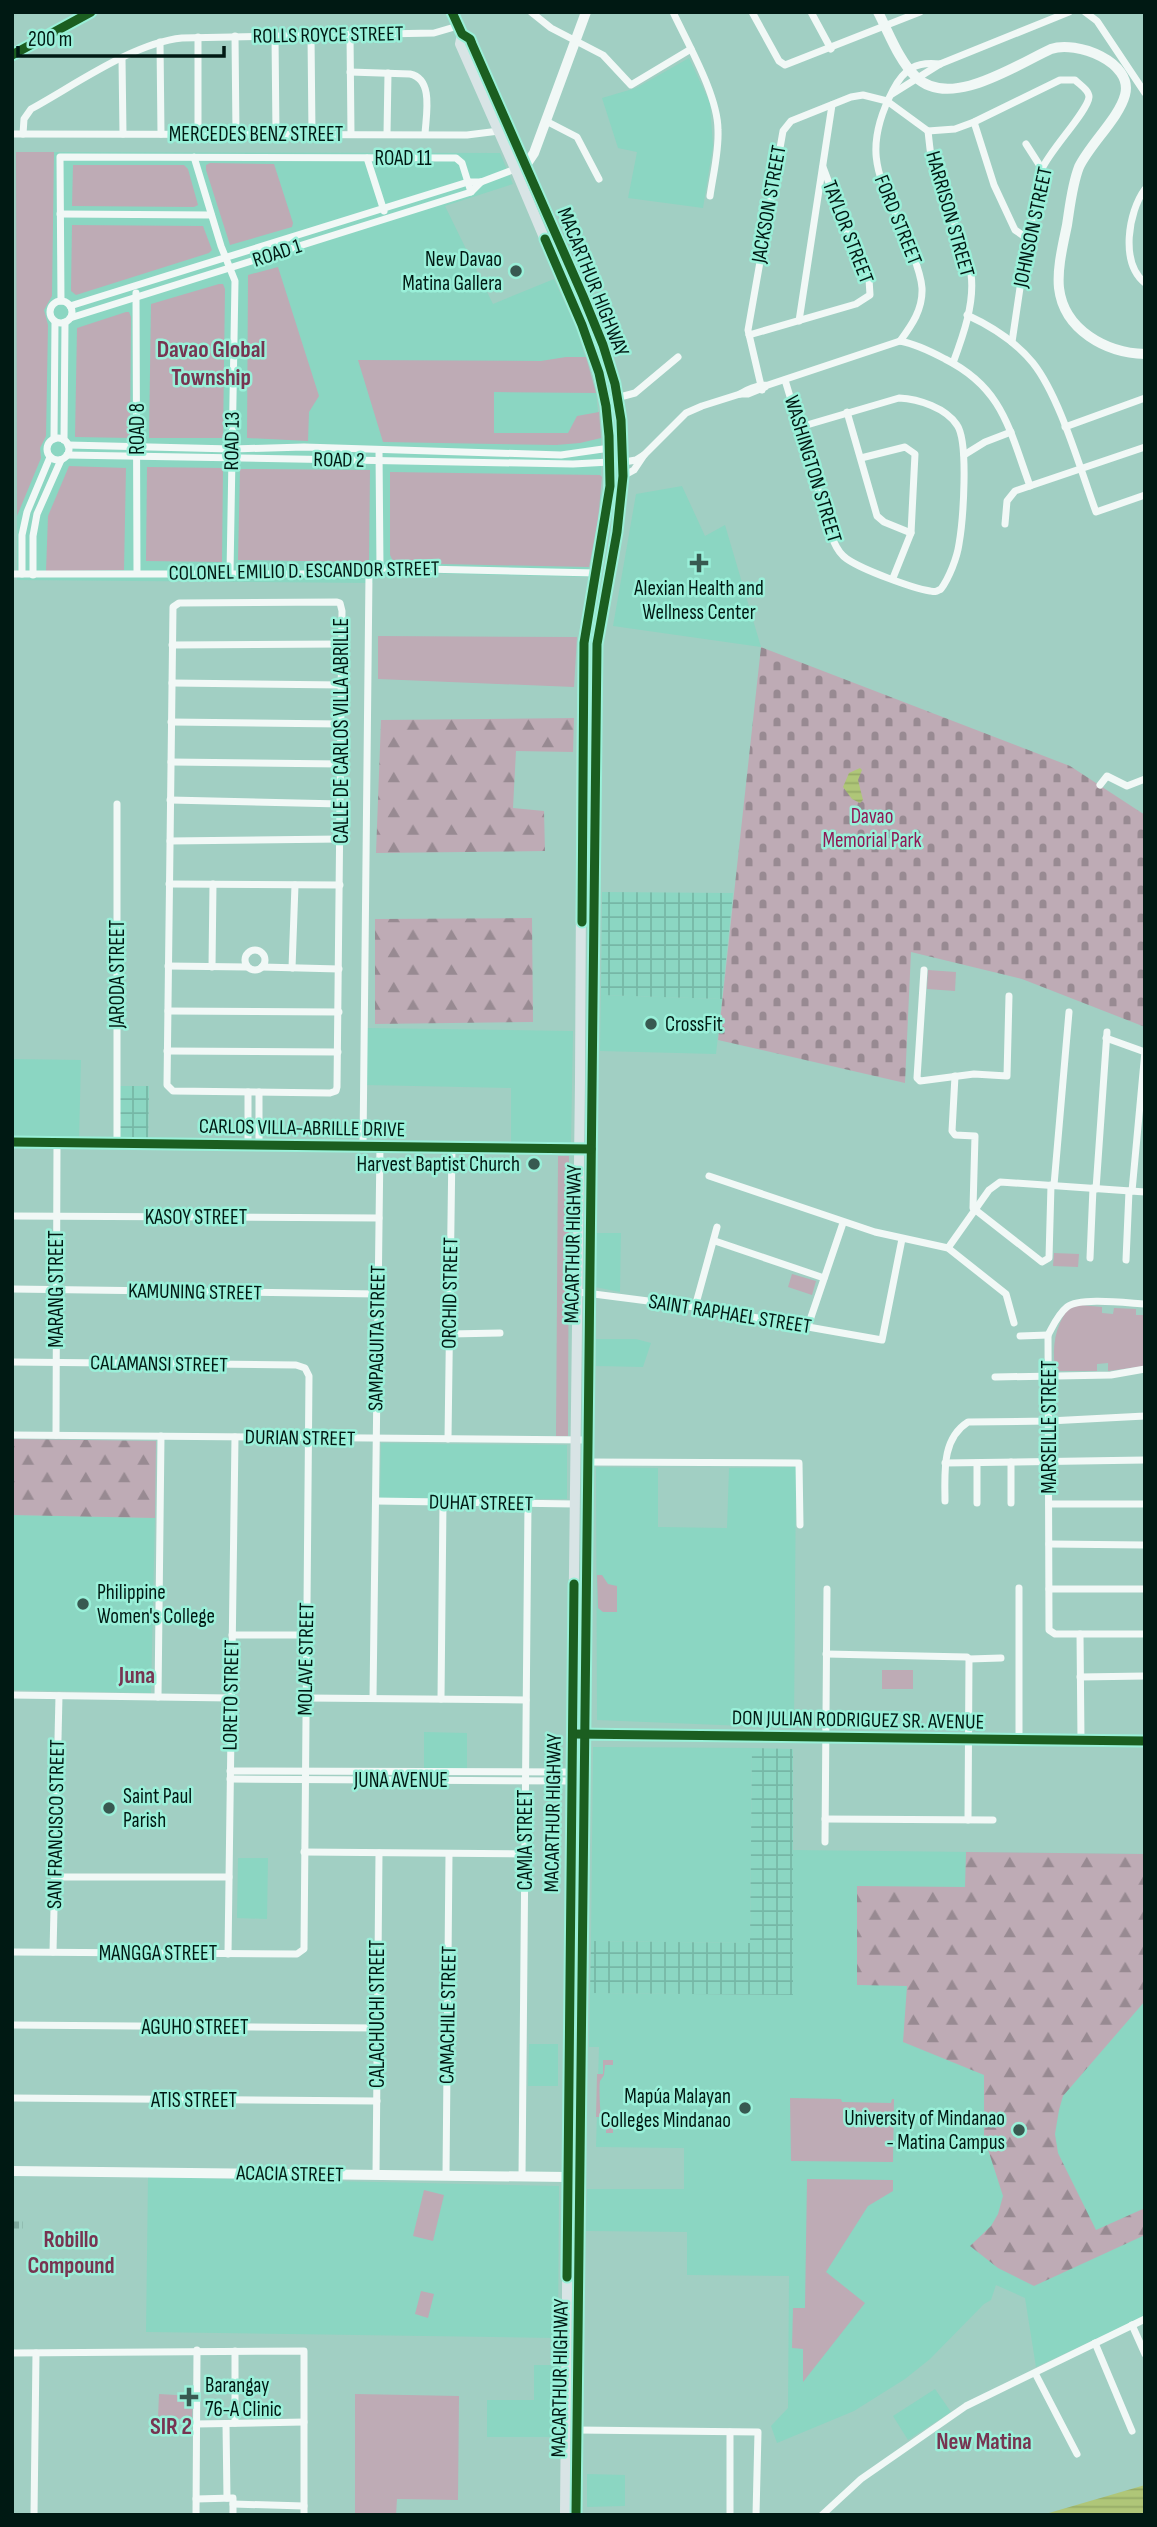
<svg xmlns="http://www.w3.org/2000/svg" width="1157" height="2527" viewBox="0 0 1157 2527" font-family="'Sofia Sans Condensed',sans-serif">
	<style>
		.built { fill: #8bd6c2 }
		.industrial { fill: url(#industrial-grid) }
		.green { fill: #beabb5 }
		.forest { fill: url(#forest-firs) }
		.cemetery { fill: url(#cemetery-stones) }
		.water { fill: url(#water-rules) }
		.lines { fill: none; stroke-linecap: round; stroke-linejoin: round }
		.street-tunnel { stroke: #81aba0; stroke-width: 7; stroke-dasharray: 7 3.5; stroke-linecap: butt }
		.street { stroke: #f1f8f6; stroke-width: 7 }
		.secondary { stroke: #f1f8f6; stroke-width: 10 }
		.primary { stroke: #d8e4e5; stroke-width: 10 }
		.cycleway-casing { stroke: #9af0d9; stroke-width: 13 }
		.cycleway { stroke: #1b5e20; stroke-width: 9 }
		.poi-dot { fill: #385951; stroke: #9af0d9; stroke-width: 2.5 }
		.labels { text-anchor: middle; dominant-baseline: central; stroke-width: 5; stroke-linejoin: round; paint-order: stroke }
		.street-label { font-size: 21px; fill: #001913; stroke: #9af0d9 }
		.poi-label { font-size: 21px; fill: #001913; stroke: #9af0d9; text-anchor: end }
		.park-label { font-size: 21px; fill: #901856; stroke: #9af0d9 }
		.neighbourhood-label { font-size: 23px; font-weight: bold; fill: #773451; stroke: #9af0d9 }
		.quarter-label { font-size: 24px; font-weight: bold; fill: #773451; stroke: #9af0d9 }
	</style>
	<defs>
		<pattern id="industrial-grid" width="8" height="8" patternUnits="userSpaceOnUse" patternTransform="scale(1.75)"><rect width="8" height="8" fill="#8bd6c2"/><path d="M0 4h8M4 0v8" fill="none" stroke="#76b7a6"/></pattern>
		<pattern id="forest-firs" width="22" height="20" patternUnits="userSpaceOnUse" patternTransform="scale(1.75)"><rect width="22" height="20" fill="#beabb5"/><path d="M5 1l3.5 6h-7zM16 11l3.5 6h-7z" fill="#988a92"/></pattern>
		<pattern id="cemetery-stones" width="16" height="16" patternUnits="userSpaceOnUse" patternTransform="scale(1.75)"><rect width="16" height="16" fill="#beabb5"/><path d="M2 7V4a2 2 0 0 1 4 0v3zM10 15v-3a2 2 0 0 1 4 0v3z" fill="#988a92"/></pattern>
		<pattern id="water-rules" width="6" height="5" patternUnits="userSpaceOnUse" patternTransform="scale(1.75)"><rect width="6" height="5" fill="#afc678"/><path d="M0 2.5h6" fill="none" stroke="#95aa67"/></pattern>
	</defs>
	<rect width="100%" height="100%" fill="#a1cfc3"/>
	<g class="built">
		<path d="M689 58 710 103 711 119 713 146 703 208 628 198 637 152 618 148 602 98 636 88Z"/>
		<path d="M16 152 500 153 513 184 445 206 493 304 554 279 577 330 596 393 601 438V497L587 577 374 572 373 583 17 580Z"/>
		<path d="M682 486 705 536 725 525 761 647 613 626 636 494Z"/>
		<path d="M601 995 722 999 716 1054 600 1051Z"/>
		<path d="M367 1028 573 1031 571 1143H511V1088L366 1085Z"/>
		<path d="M12 1059 81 1060 79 1141 12 1140Z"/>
		<path d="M595 1233H621L620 1292 595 1287Z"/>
		<path d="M596 1339H636L651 1343 643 1367 596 1366Z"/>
		<path d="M381 1443 567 1445V1499L380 1498Z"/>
		<path d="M596 1467 658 1468V1527L727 1528 729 1468 796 1467 794 1728 597 1720Z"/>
		<path d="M12 1515 155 1518 151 1693 12 1690Z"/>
		<path d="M424 1732 467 1733V1769L424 1768Z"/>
		<path d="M593 1747 752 1748 750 1943 591 1941Z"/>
		<path d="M792 1850 1145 1854V2316L1036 2367 1025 2298 996 2285 991 2300 984 2304 930 2359 905 2379 854 2411 777 2443 771 2426 788 2408 789 2276 687 2275V2232L586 2231 587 2189H684V2148L596 2147 599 2047H589L590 1993 793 1995Z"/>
		<path d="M238 1858H268L267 1919 237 1918Z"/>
		<path d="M529 2044H558V2086H528Z"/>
		<path d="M148 2177 559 2186 558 2338 146 2332Z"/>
		<path d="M534 2365H561V2399H557L558 2437H487V2400H534Z"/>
		<path d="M935 2389 951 2412 908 2440 893 2416Z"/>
		<path d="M587 2474 625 2475V2506L587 2507Z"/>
	</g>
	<g class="industrial">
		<path d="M602 892 733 893 722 999 601 995Z"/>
		<path d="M120 1086H149L148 1140 119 1139Z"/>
		<path d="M752 1748 793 1749V1995L590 1993 591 1941 750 1943Z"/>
	</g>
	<g class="green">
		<path d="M16 152H54L52 296 44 310 48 325 46 436 40 448 41 458 17 516Z"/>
		<path d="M210 163 274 164 293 223 292 227 230 245 206 170V165Z"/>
		<path d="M73 165H184L188 169 198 205 194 207 72 206Z"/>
		<path d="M72 225 203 226 212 250 209 253 76 295 71 291Z"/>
		<path d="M278 267 319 396 309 412 308 441 247 438 248 275Z"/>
		<path d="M219 284H223L225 289 223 438H149L151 304Z"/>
		<path d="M126 312H129L131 317 130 438 75 437 77 328Z"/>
		<path d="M566 357H586L596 393 494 392V433H568L577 416 599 412 601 438 580 443 556 445 383 442 358 360 541 361Z"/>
		<path d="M69 466 126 468 124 570 46 571 48 516Z"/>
		<path d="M147 467 223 468 222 562 146 561Z"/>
		<path d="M240 469 370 470 369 562 238 560Z"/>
		<path d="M390 472 600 475 602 477 598 520 589 567 394 563 390 555Z"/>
		<path d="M378 636 577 637 574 687 378 679Z"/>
		<path d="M928 970 956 972 955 991 927 989Z"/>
		<path d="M558 1156H569L568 1436H556Z"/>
		<path d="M1054 1253 1079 1254 1078 1267 1053 1266Z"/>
		<path d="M792 1274 816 1281 812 1295 788 1287Z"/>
		<path d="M1080 1305 1102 1307V1313L1113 1314 1114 1308 1136 1309V1315H1145V1366L1108 1371V1363L1097 1364V1371H1060L1055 1368C1052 1346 1055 1327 1068 1309Z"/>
		<path d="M597 1575H602L608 1584 617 1586V1612H603L598 1608Z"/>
		<rect x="882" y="1670" width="31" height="19"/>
		<path d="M603 2060H613V2065H605L604 2075 600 2081C599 2085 600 2112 601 2114L609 2117V2125H613V2133H606V2117H596L597 2074H603Z"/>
		<path d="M790 2098 841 2099 842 2102 891 2103 892 2099H894L893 2162 791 2161Z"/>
		<path d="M807 2179 893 2180V2191L868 2206 826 2272 865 2303 803 2382V2349L792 2348 793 2308H805Z"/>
		<path d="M424 2190 444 2195 433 2241 413 2236Z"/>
		<path d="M421 2291 434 2294 428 2318 415 2314Z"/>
		<path d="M159 2394 193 2396 192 2419 158 2418Z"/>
		<path d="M355 2394 459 2396 458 2500 397 2499 396 2515H355Z"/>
	</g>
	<g class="forest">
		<path d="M574 718 573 752 516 751 513 808 544 811 545 851 376 853 381 720Z"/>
		<path d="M532 918 533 1022 375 1024V919Z"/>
		<path d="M12 1439 156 1441 155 1518 12 1515Z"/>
		<path d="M966 1852 1145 1854V2001L1063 2096 1059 2110 1055 2134 1058 2153 1096 2230 1145 2208V2235L1034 2286 998 2268 970 2246 991 2226 998 2214 1003 2196 984 2137V2075L903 2042 907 1986 857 1985V1886L965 1887Z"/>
	</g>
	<path class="cemetery" d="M761 647 1070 766 1145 815V1027L1022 979 911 952 905 1083 718 1040Z"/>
	<g class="water">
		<path d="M860 768 862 770 858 780 863 800 860 803 852 799 843 787 849 773Z"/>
		<path d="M1145 2485V2515H1042Z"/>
	</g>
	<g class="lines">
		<path class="street-tunnel" d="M12 2225H23"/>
		<g class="street">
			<path d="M531 12 551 28 603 55 631 85 691 49"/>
			<path d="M673 12C688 44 718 96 718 130 719 152 713 175 710 196"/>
			<path d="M752 12 779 61 785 65 920 12"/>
			<path d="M811 12 831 49"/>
			<path d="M1085 12 1097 21 1145 93"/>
			<path d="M350 34 351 134"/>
			<path d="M311 35 312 134"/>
			<path d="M235 36 236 134"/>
			<path d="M275 36 276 134"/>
			<path d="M198 37V134"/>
			<path d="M160 42 161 134"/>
			<path d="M122 59 123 134"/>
			<path d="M350 72 410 74C434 79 426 115 425 134"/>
			<path d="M892 94 940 64 1069 12"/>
			<path d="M546 121 577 137 599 179"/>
			<path d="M974 122 994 185 1015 230 1028 239"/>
			<path d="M928 131C930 148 931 166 937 183 948 214 966 240 971 274 975 303 963 336 953 363"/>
			<path d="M12 134 467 135 499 131"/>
			<path d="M23 134 24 119 31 109C75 85 133 43 182 38L434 33 458 26"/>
			<path d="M387 134 388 73"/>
			<path d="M1026 144 1042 169"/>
			<path d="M194 157 221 246 235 281 230 573"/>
			<path d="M367 158 384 211"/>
			<path d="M1145 189C1128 212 1120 263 1145 283"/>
			<path d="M60 214 211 215"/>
			<path d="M136 293 137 573"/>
			<path d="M61 301 60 157 456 158 462 163 471 192"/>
			<circle cx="61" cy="312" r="11"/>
			<path d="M70 306 468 182H481L515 169"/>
			<path d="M967 315C991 326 1016 342 1033 363 1060 397 1080 469 1096 512L1145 495"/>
			<path d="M70 318 471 192 481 182"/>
			<path d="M799 321 832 105"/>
			<path d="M749 335 856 304 870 295 869 279 853 247 823 167"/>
			<path d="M900 341C912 325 923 309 922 288 921 274 915 260 910 247 885 184 857 159 893 90 904 69 916 61 940 64"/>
			<path d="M785 380 834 542C837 549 841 555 847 559 863 570 912 588 930 591 936 592 935 592 941 589 949 578 957 558 959 544 963 521 969 442 957 425 946 408 919 399 899 398L800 427"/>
			<path d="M762 390 748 330 783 131 791 121 851 97 863 95 887 101 928 131 955 129 974 122 1060 80H1075C1080 85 1089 90 1089 97 1088 111 1050 150 1042 169L1024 261 1012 342"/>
			<path d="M740 394C749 388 757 385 768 385L900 341C916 344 930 351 945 359 1003 388 1009 429 1030 486"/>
			<path d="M605 401 635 393 678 357"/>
			<path d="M847 412 877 516 884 522 911 533"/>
			<path d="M1065 427 1145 398"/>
			<circle cx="58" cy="449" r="11"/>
			<path d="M54 439 55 322"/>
			<path d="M64 440 65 322"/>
			<path d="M68 445 232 449 304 447 561 455 610 448"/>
			<path d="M379 450 380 568"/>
			<path d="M67 455 573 464 610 462"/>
			<path d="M964 455 985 442 1011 432"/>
			<path d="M861 458 905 447 915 454 911 533 893 578"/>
			<path d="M624 462 636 460 644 455"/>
			<path d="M623 476 634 470 644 455 686 413 702 406 740 394H748L765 387"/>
			<path d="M1005 524 1007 501 1015 491 1145 447"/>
			<path d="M12 574H369L371 570 380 568 596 573"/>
			<path d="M22 574V535L27 512 50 457"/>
			<path d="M33 575V536L37 514 61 460"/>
			<path d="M337 602 340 603 342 611 337 1087 336 1091 330 1093 173 1091 167 1085 173 607 179 603Z"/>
			<path d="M172 645 342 644"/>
			<path d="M172 683 342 685"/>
			<path d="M171 722 341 724"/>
			<path d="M171 762 341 764"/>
			<path d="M1100 785 1107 776 1127 786 1145 779"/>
			<path d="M170 800 341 804"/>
			<path d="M170 841 340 839"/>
			<path d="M169 884 340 885"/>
			<circle cx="255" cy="960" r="10"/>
			<path d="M168 966 247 967"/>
			<path d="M212 967 213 884"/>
			<path d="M262 967 339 969"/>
			<path d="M292 968 295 885"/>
			<path d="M924 970 917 1078 920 1081 974 1074 1007 1076 1009 996"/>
			<path d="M168 1011 339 1012"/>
			<path d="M1106 1038 1145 1052"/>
			<path d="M167 1051 338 1052"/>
			<path d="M955 1076 952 1131 955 1135 975 1136 973 1208 1042 1262 1049 1258 1051 1185"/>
			<path d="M248 1092V1145"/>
			<path d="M259 1092V1145"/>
			<path d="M117 1143V804"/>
			<path d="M363 1146 369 574"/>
			<path d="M709 1176 875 1232 948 1248 1006 1294 1014 1323"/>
			<path d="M1054 1185 1069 1012"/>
			<path d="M1096 1189 1107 1032"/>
			<path d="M1132 1191 1145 1051"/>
			<path d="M12 1216 379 1218"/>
			<path d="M715 1241 824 1278"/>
			<path d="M948 1248 989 1190 1000 1182 1145 1192"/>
			<path d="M1090 1258 1093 1188"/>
			<path d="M1126 1260 1129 1191"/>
			<path d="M12 1289 378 1294"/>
			<path d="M578 1292 695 1307 882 1340 902 1239"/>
			<path d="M1145 1304C1127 1303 1080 1297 1067 1307 1058 1314 1053 1326 1048 1335L1049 1630 1055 1634H1145"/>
			<path d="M695 1307 717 1227"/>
			<path d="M808 1326 843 1223"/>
			<path d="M450 1334 500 1333"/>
			<path d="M1020 1336 1048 1335"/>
			<path d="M12 1362 296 1365 305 1368 309 1376 304 1949 297 1954 12 1952"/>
			<path d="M995 1377 1111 1375 1145 1369"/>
			<path d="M12 1435 587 1440"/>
			<path d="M56 1435 57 1142"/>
			<path d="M448 1439 452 1147"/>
			<path d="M587 1462 799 1463 800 1525"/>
			<path d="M945 1463 1145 1460"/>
			<path d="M977 1463V1503"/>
			<path d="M376 1501 575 1504"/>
			<path d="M945 1501C945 1474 941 1439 968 1422L1049 1421 1145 1416"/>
			<path d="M1011 1503V1462"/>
			<path d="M1049 1504H1145"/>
			<path d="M1049 1544 1145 1545"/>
			<path d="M1049 1589H1145"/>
			<path d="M1080 1634 1081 1740"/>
			<path d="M232 1635H307"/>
			<path d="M826 1654 967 1657 969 1659 968 1820"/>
			<path d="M969 1659 1001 1658"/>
			<path d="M1080 1677 1145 1676"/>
			<path d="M12 1695 231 1698"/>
			<path d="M158 1697 161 1436"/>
			<path d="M306 1698 526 1700"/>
			<path d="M373 1698 380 1146"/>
			<path d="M441 1699 443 1502"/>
			<path d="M1019 1739V1588"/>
			<path d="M230 1771 571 1772"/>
			<path d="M230 1779 571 1781"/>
			<path d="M825 1819 993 1820"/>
			<path d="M825 1842 827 1589"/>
			<path d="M304 1852 525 1854"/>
			<path d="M55 1877H229"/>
			<path d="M53 1952 59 1696"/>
			<path d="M228 1954 235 1437"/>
			<path d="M12 2025 377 2028"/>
			<path d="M12 2098 377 2101"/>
			<path d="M376 2175 379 1853"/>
			<path d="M446 2175 449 1854"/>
			<path d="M522 2177 528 1503"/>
			<path d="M1132 2325 1145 2354"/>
			<path d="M1095 2343 1132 2431"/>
			<path d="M12 2353 304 2351V2515"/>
			<path d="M1035 2373 1077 2454"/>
			<path d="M235 2423V2351"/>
			<path d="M196 2424 304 2422"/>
			<path d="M226 2424 227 2498"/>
			<path d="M577 2430 758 2432 756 2515"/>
			<path d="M196 2499 233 2498V2515"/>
			<path d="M233 2504 304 2506"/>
			<path d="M34 2515 36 2353"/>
			<path d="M196 2515 197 2350"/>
			<path d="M730 2515V2432"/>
			<path d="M822 2515 861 2479 966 2406 1145 2319"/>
		</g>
		<g class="secondary">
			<path d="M878 12C889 33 899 61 916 77 950 110 1016 65 1051 49 1076 40 1134 62 1125 95 1119 118 1090 144 1079 167 1072 185 1070 206 1067 225 1063 245 1057 268 1059 288 1064 330 1106 353 1145 354"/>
			<path d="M519 167 528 162 534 153 586 12"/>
			<path d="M12 1142 587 1149"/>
			<path d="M12 2171 567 2177"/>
		</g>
		<g class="primary">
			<path d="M452 12 462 34 470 39 472 44 583 296 603 345 615 384 621 420 623 476 617 532 597 644 576 2515"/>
			<path d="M462 34 460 44 513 164 591 349 605 401 610 462 607 509 585 631 582 709 580 1081 572 1734 565 2515"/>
			<path d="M12 55 91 12"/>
			<path d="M581 1734 1145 1741"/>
		</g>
		<g class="cycleway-casing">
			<g id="cycleway">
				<path d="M452 12 462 34 470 39 472 44 583 296 603 345 615 384 621 420 623 476 617 532 597 644 576 2515"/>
				<path d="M12 55 91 12"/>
				<path d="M545 239 582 325 599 373 606 406 609 436 610 486 584 643 582 922"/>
				<path d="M12 1142 591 1149"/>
				<path d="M574 1734 1145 1741"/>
				<path d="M567 2277 574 1584"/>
			</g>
		</g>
		<use href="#cycleway" class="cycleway"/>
	</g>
	<g class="poi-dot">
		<circle cx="516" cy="271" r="7"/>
		<path d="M695.5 552.5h7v7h7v7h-7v7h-7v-7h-7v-7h7z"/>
		<circle cx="651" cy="1024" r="7"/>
		<circle cx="534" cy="1164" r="7"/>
		<circle cx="83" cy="1604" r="7"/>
		<circle cx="109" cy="1808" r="7"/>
		<circle cx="745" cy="2108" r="7"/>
		<circle cx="1019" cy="2130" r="7"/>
		<path d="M185.5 2386.5h7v7h7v7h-7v7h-7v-7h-7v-7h7z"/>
	</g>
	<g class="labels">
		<g class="street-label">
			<text transform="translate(328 35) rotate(-1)">ROLLS ROYCE STREET</text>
			<text x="256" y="134">MERCEDES BENZ STREET</text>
			<text x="403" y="158">ROAD 11</text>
			<text transform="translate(769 204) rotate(-80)">JACKSON STREET</text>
			<text transform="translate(950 214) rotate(74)">HARRISON STREET</text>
			<text transform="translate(898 220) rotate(68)">FORD STREET</text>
			<text transform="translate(1033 227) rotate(-78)">JOHNSON STREET</text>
			<text transform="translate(848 232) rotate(69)">TAYLOR STREET</text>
			<text transform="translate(277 253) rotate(-18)">ROAD 1</text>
			<text transform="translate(593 282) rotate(68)">MACARTHUR HIGHWAY</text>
			<text transform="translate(137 429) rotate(-90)">ROAD 8</text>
			<text transform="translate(232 441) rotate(-89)">ROAD 13</text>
			<text transform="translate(339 460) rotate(1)">ROAD 2</text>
			<text transform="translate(813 469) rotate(73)">WASHINGTON STREET</text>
			<text transform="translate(304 571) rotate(-1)">COLONEL EMILIO D. ESCANDOR STREET</text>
			<text transform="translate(341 731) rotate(-90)">CALLE DE CARLOS VILLA ABRILLE</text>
			<text transform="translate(117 974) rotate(-90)">JARODA STREET</text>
			<text transform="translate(302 1128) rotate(1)">CARLOS VILLA-ABRILLE DRIVE</text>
			<text x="196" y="1217">KASOY STREET</text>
			<text transform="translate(573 1244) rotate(-89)">MACARTHUR HIGHWAY</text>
			<text transform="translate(56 1289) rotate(-90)">MARANG STREET</text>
			<text transform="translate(195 1292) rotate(1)">KAMUNING STREET</text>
			<text transform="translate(450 1293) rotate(-89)">ORCHID STREET</text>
			<text transform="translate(730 1314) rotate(9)">SAINT RAPHAEL STREET</text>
			<text transform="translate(377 1338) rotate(-89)">SAMPAGUITA STREET</text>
			<text transform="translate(159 1364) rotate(1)">CALAMANSI STREET</text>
			<text transform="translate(1049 1427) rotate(-90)">MARSEILLE STREET</text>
			<text transform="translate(300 1438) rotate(1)">DURIAN STREET</text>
			<text transform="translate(481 1503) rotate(1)">DUHAT STREET</text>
			<text transform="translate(306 1659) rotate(-89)">MOLAVE STREET</text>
			<text transform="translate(231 1695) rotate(-89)">LORETO STREET</text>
			<text transform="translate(858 1720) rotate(1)">DON JULIAN RODRIGUEZ SR. AVENUE</text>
			<text x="401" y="1780">JUNA AVENUE</text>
			<text transform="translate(553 1813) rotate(-89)">MACARTHUR HIGHWAY</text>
			<text transform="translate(56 1824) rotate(-89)">SAN FRANCISCO STREET</text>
			<text transform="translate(525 1840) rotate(-90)">CAMIA STREET</text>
			<text x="158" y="1953">MANGGA STREET</text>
			<text transform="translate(377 2014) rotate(-90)">CALACHUCHI STREET</text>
			<text transform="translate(448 2015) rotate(-89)">CAMACHILE STREET</text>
			<text x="195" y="2027">AGUHO STREET</text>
			<text x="194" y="2100">ATIS STREET</text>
			<text transform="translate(290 2174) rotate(1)">ACACIA STREET</text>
			<text transform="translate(560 2378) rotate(-89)">MACARTHUR HIGHWAY</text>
		</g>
		<g class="poi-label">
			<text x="502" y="259">New Davao<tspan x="502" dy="24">Matina Gallera</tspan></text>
			<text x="699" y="588" text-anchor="middle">Alexian Health and<tspan x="699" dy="24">Wellness Center</tspan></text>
			<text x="665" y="1024" text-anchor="start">CrossFit</text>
			<text x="520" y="1164">Harvest Baptist Church</text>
			<text x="97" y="1592" text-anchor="start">Philippine<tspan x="97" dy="24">Women's College</tspan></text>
			<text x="123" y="1796" text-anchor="start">Saint Paul<tspan x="123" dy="24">Parish</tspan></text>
			<text x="731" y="2096">Mapúa Malayan<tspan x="731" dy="24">Colleges Mindanao</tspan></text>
			<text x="1005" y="2118">University of Mindanao<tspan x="1005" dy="24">- Matina Campus</tspan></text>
			<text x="205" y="2385" text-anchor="start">Barangay<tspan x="205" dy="24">76-A Clinic</tspan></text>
		</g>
		<g class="park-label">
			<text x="872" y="816">Davao<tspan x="872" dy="24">Memorial Park</tspan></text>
		</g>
		<g class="neighbourhood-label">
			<text x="71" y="2240">Robillo<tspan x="71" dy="26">Compound</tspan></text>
			<text x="984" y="2442">New Matina</text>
		</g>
		<g class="quarter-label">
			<text x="211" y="349">Davao Global<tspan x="211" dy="28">Township</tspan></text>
			<text x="137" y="1675">Juna</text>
			<text x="171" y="2426">SIR 2</text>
		</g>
	</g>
	<rect width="1157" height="2527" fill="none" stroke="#001913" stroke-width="28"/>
	<path d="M18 46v10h206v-10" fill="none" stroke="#001913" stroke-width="3.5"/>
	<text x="28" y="46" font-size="21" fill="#001913" stroke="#9af0d9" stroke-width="5" paint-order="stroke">200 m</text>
</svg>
